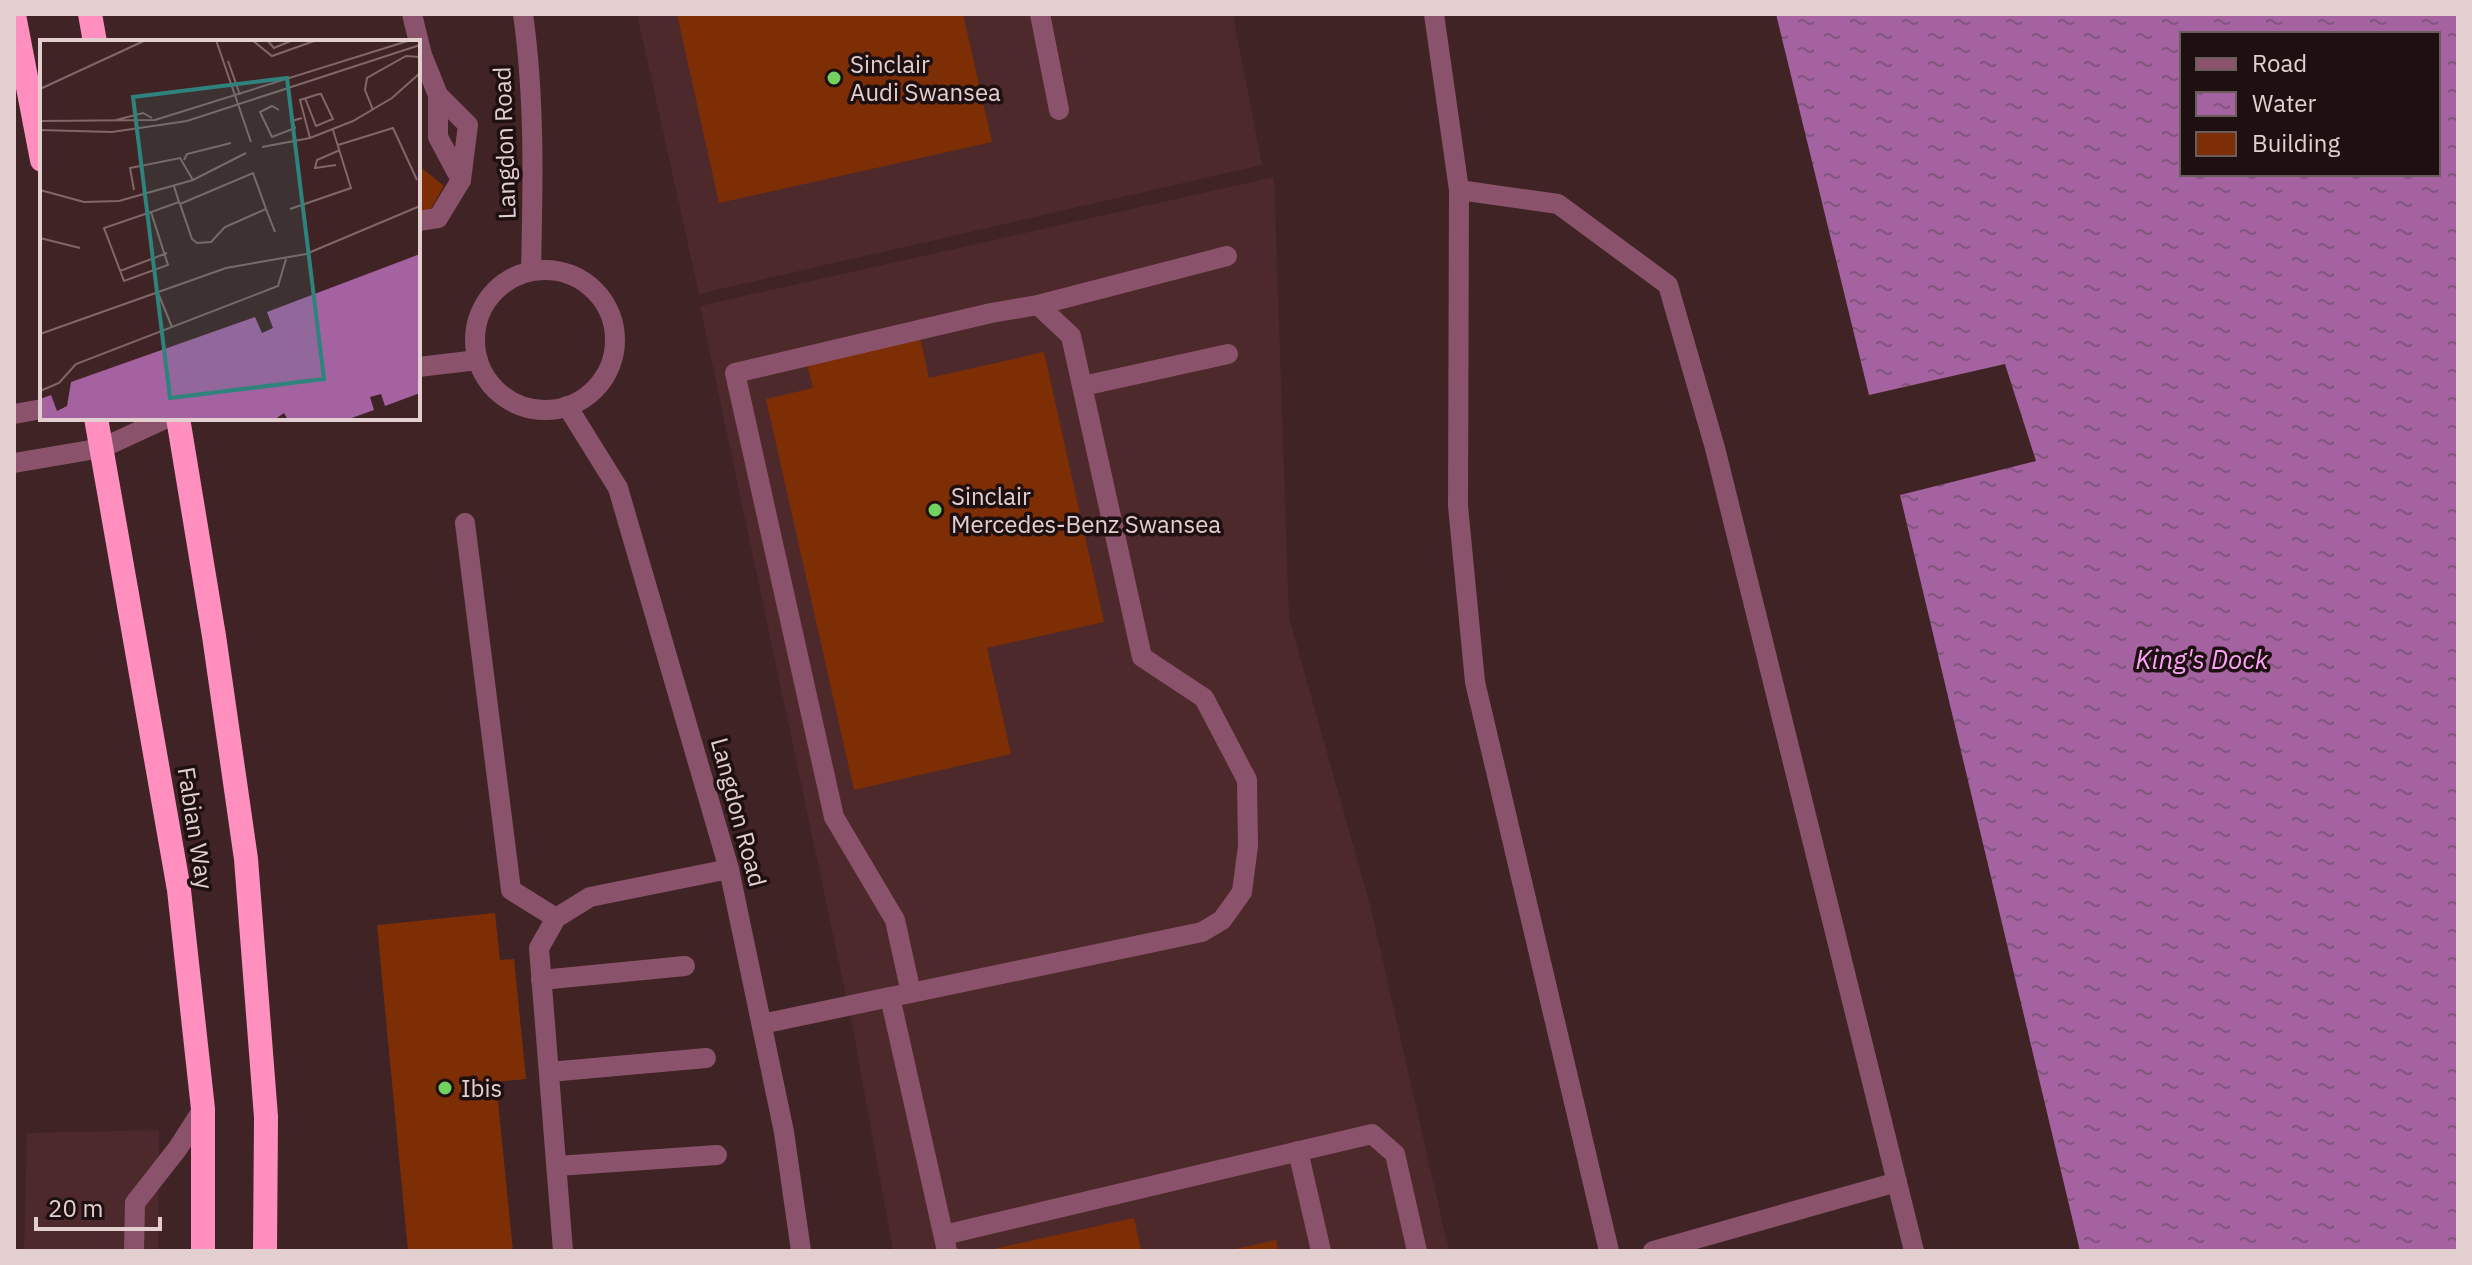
<svg xmlns="http://www.w3.org/2000/svg" width="2472" height="1265" viewBox="0 0 2472 1265" font-family="'IBM Plex Sans',sans-serif">
	<style>
		.built { fill: #4e292b }
		.water { fill: url(#water-ripples); fill-rule: evenodd }
		.building { fill: #7d2e05 }
		.lines { fill: none; stroke-linecap: round; stroke-linejoin: round }
		.minor { stroke: #8b536b; stroke-width: 20 }
		.highway { stroke: #fe8fbf; stroke-width: 24 }
		.poi-dot { fill: #73d25d; stroke: #1e1011; stroke-width: 3 }
		.labels { text-anchor: middle; dominant-baseline: central; stroke-width: 7; stroke-linejoin: round; paint-order: stroke }
		.poi-label { font-size: 24px; fill: #e3cfcf; stroke: #1e1011; text-anchor: start }
		.street-label { font-size: 24px; fill: #e3cfcf; stroke: #1e1011 }
		.water-label { font-size: 26px; font-style: italic; fill: #fda3f8; stroke: #1e1011 }
		.inset-road { fill: none; stroke: #816868; stroke-width: 2 }
		.view { fill: #2f837d; fill-opacity: 0.15; stroke: #2f837d; stroke-width: 4 }
		.inset-edge { fill: none; stroke: #e3cfcf; stroke-width: 4 }
	</style>
	<defs>
		<pattern id="water-ripples" width="26" height="14" patternUnits="userSpaceOnUse" patternTransform="scale(2)"><rect width="26" height="14" fill="#a462a0"/><path d="M2 4q2-2 4 0t4 0M15 11q2-2 4 0t4 0" fill="none" stroke="#82557e"/></pattern>
	</defs>
	<rect width="100%" height="100%" fill="#402324"/>
	<g class="built">
		<path d="M637 14H1233L1262 165 699 294Z"/>
		<path d="M1274 177 1289 618 1370 905 1449 1251H893L853 1029 700 306Z"/>
		<path d="M159 1130 158 1251H24L27 1133Z"/>
	</g>
	<path class="water" d="M1776 14H2458V1251H2080L1900 495 2036 461 2005 364 1869 395ZM2182 34H2438V174H2182Z"/>
	<g class="building">
		<path d="M677 14H963L992 142 719 203Z"/>
		<path d="M418 165 444 186 429 212 418 214Z"/>
		<path d="M919 333 929 378 1044 352 1104 622 987 648 1011 754 854 790 766 399 813 388 806 359Z"/>
		<path d="M495 913 500 960 514 959 526 1079 496 1082 513 1251H408L377 925Z"/>
		<path d="M1134 1218 1141 1251H989V1250Z"/>
		<path d="M1276 1240 1278 1251H1231V1250Z"/>
	</g>
	<g class="lines">
		<g class="minor">
			<path d="M412 14 422 55 438 95 468 125 461 180 438 218 418 221"/>
			<path d="M523 14C535 98 533 186 531 270"/>
			<path d="M1040 14 1059 110"/>
			<path d="M1434 14 1459 190 1458 506 1475 682 1609 1251"/>
			<path d="M438 95V137L461 180"/>
			<path d="M1459 190 1558 204 1668 285 1715 448 1914 1251"/>
			<circle cx="545" cy="340" r="70"/>
			<path d="M1038 305 1227 256"/>
			<path d="M418 367 478 360"/>
			<path d="M1083 386 1228 354"/>
			<path d="M567 406 618 488 729 869 784 1132 801 1251"/>
			<path d="M14 414 42 409"/>
			<path d="M14 463 102 448 167 418"/>
			<path d="M465 523 511 890 556 918"/>
			<path d="M541 980 685 966"/>
			<path d="M890 997 947 1251"/>
			<path d="M762 1024 890 997 911 993 1202 932 1222 920 1242 892 1248 846 1247 780 1204 698 1142 657 1071 336 1038 305 991 313 735 373 834 817 895 920 911 993"/>
			<path d="M549 1072 706 1058"/>
			<path d="M1298 1151 1321 1251"/>
			<path d="M557 1166 717 1155"/>
			<path d="M944 1235 1372 1134 1395 1154 1417 1251"/>
			<path d="M134 1251 135 1203 178 1148 203 1109"/>
			<path d="M563 1251 539 948 556 918 590 897 729 869"/>
			<path d="M1653 1251 1897 1182"/>
		</g>
		<g class="highway">
			<path d="M90 14 95 42"/>
			<path d="M14 15 42 160"/>
			<path d="M96 418 179 890 203 1109V1251"/>
			<path d="M178 418 214 636 246 859 266 1117 265 1251"/>
		</g>
	</g>
	<g class="poi-dot">
		<circle cx="834" cy="78" r="8"/>
		<circle cx="935" cy="510" r="8"/>
		<circle cx="445" cy="1088" r="8"/>
	</g>
	<g class="labels">
		<g class="poi-label">
			<text x="850" y="64">Sinclair<tspan x="850" dy="28">Audi Swansea</tspan></text>
			<text x="951" y="496">Sinclair<tspan x="951" dy="28">Mercedes-Benz Swansea</tspan></text>
			<text x="461" y="1088">Ibis</text>
		</g>
		<g class="street-label">
			<text transform="translate(504 143) rotate(-92)">Langdon Road</text>
			<text transform="translate(739 812) rotate(75)">Langdon Road</text>
			<text transform="translate(196 828) rotate(81)">Fabian Way</text>
		</g>
		<g class="water-label">
			<text x="2202" y="659">King's Dock</text>
		</g>
	</g>
	<g transform="translate(40 40)">
		<rect width="380" height="380" fill="#402324"/>
		<path d="M380 214V353L345 366 341 354 330 357 334 370 306 380H248L244 373 234 380H0V359L11 355 17 371 27 366 31 342 215 277 222 293 233 288 227 272Z" fill="#a462a0"/>
		<path class="inset-road" d="M176 0 211 102M212 0 232 16 277 0M227 0 234 8 253 0M188 21 200 55M0 49 106 0M265 58 276 86 293 79 281 54H279L260 60 270 98M239 70 232 66 220 72 232 97 255 88 252 81 262 78M333 70 325 50 327 38 366 16 380 17M76 80 103 73 112 78M0 81 115 80 371 0M0 90 72 92 147 81 380 5M298 105 353 88 377 140M222 107 270 98 313 81 352 58 380 33M144 120 147 114 191 103M296 125 275 128 277 120 300 110M134 146 139 162 140 164 152 199 157 203 171 202 185 187 226 169 213 133 140 164M0 150 44 162 79 161 153 140 206 113M94 150 90 128 140 118 153 140M226 169 235 192M250 169 311 148 293 90M111 172 64 188 84 241 128 225 111 172 139 162M0 198 40 208M80 231 127 213M118 253 132 287M0 294 186 228 266 214 380 166M0 351 19 343 36 324 238 246 246 219"/>
		<path class="view" d="M247 38 284 339 130 358 93 57Z"/>
		<rect width="380" height="380" class="inset-edge"/>
	</g>
	<rect width="2472" height="1265" fill="none" stroke="#e3cfcf" stroke-width="32"/>
	<rect x="2180" y="32" width="260" height="144" fill="#1e1011" stroke="#6d5c5d" stroke-width="2"/>
	<rect x="2196" y="58" width="40" height="12" fill="#8b536b" stroke="#6d5c5d" stroke-width="2"/>
	<text x="2252" y="72" font-size="24" fill="#e3cfcf">Road</text>
	<rect x="2196" y="92" width="40" height="24" fill="url(#water-ripples)" stroke="#6d5c5d" stroke-width="2"/>
	<text x="2252" y="112" font-size="24" fill="#e3cfcf">Water</text>
	<rect x="2196" y="132" width="40" height="24" fill="#7d2e05" stroke="#6d5c5d" stroke-width="2"/>
	<text x="2252" y="152" font-size="24" fill="#e3cfcf">Building</text>
	<path d="M36 1217v12h124v-12" fill="none" stroke="#e3cfcf" stroke-width="4"/>
	<text x="48" y="1217" font-size="24" fill="#e3cfcf" stroke="#1e1011" stroke-width="6" paint-order="stroke">20 m</text>
</svg>
